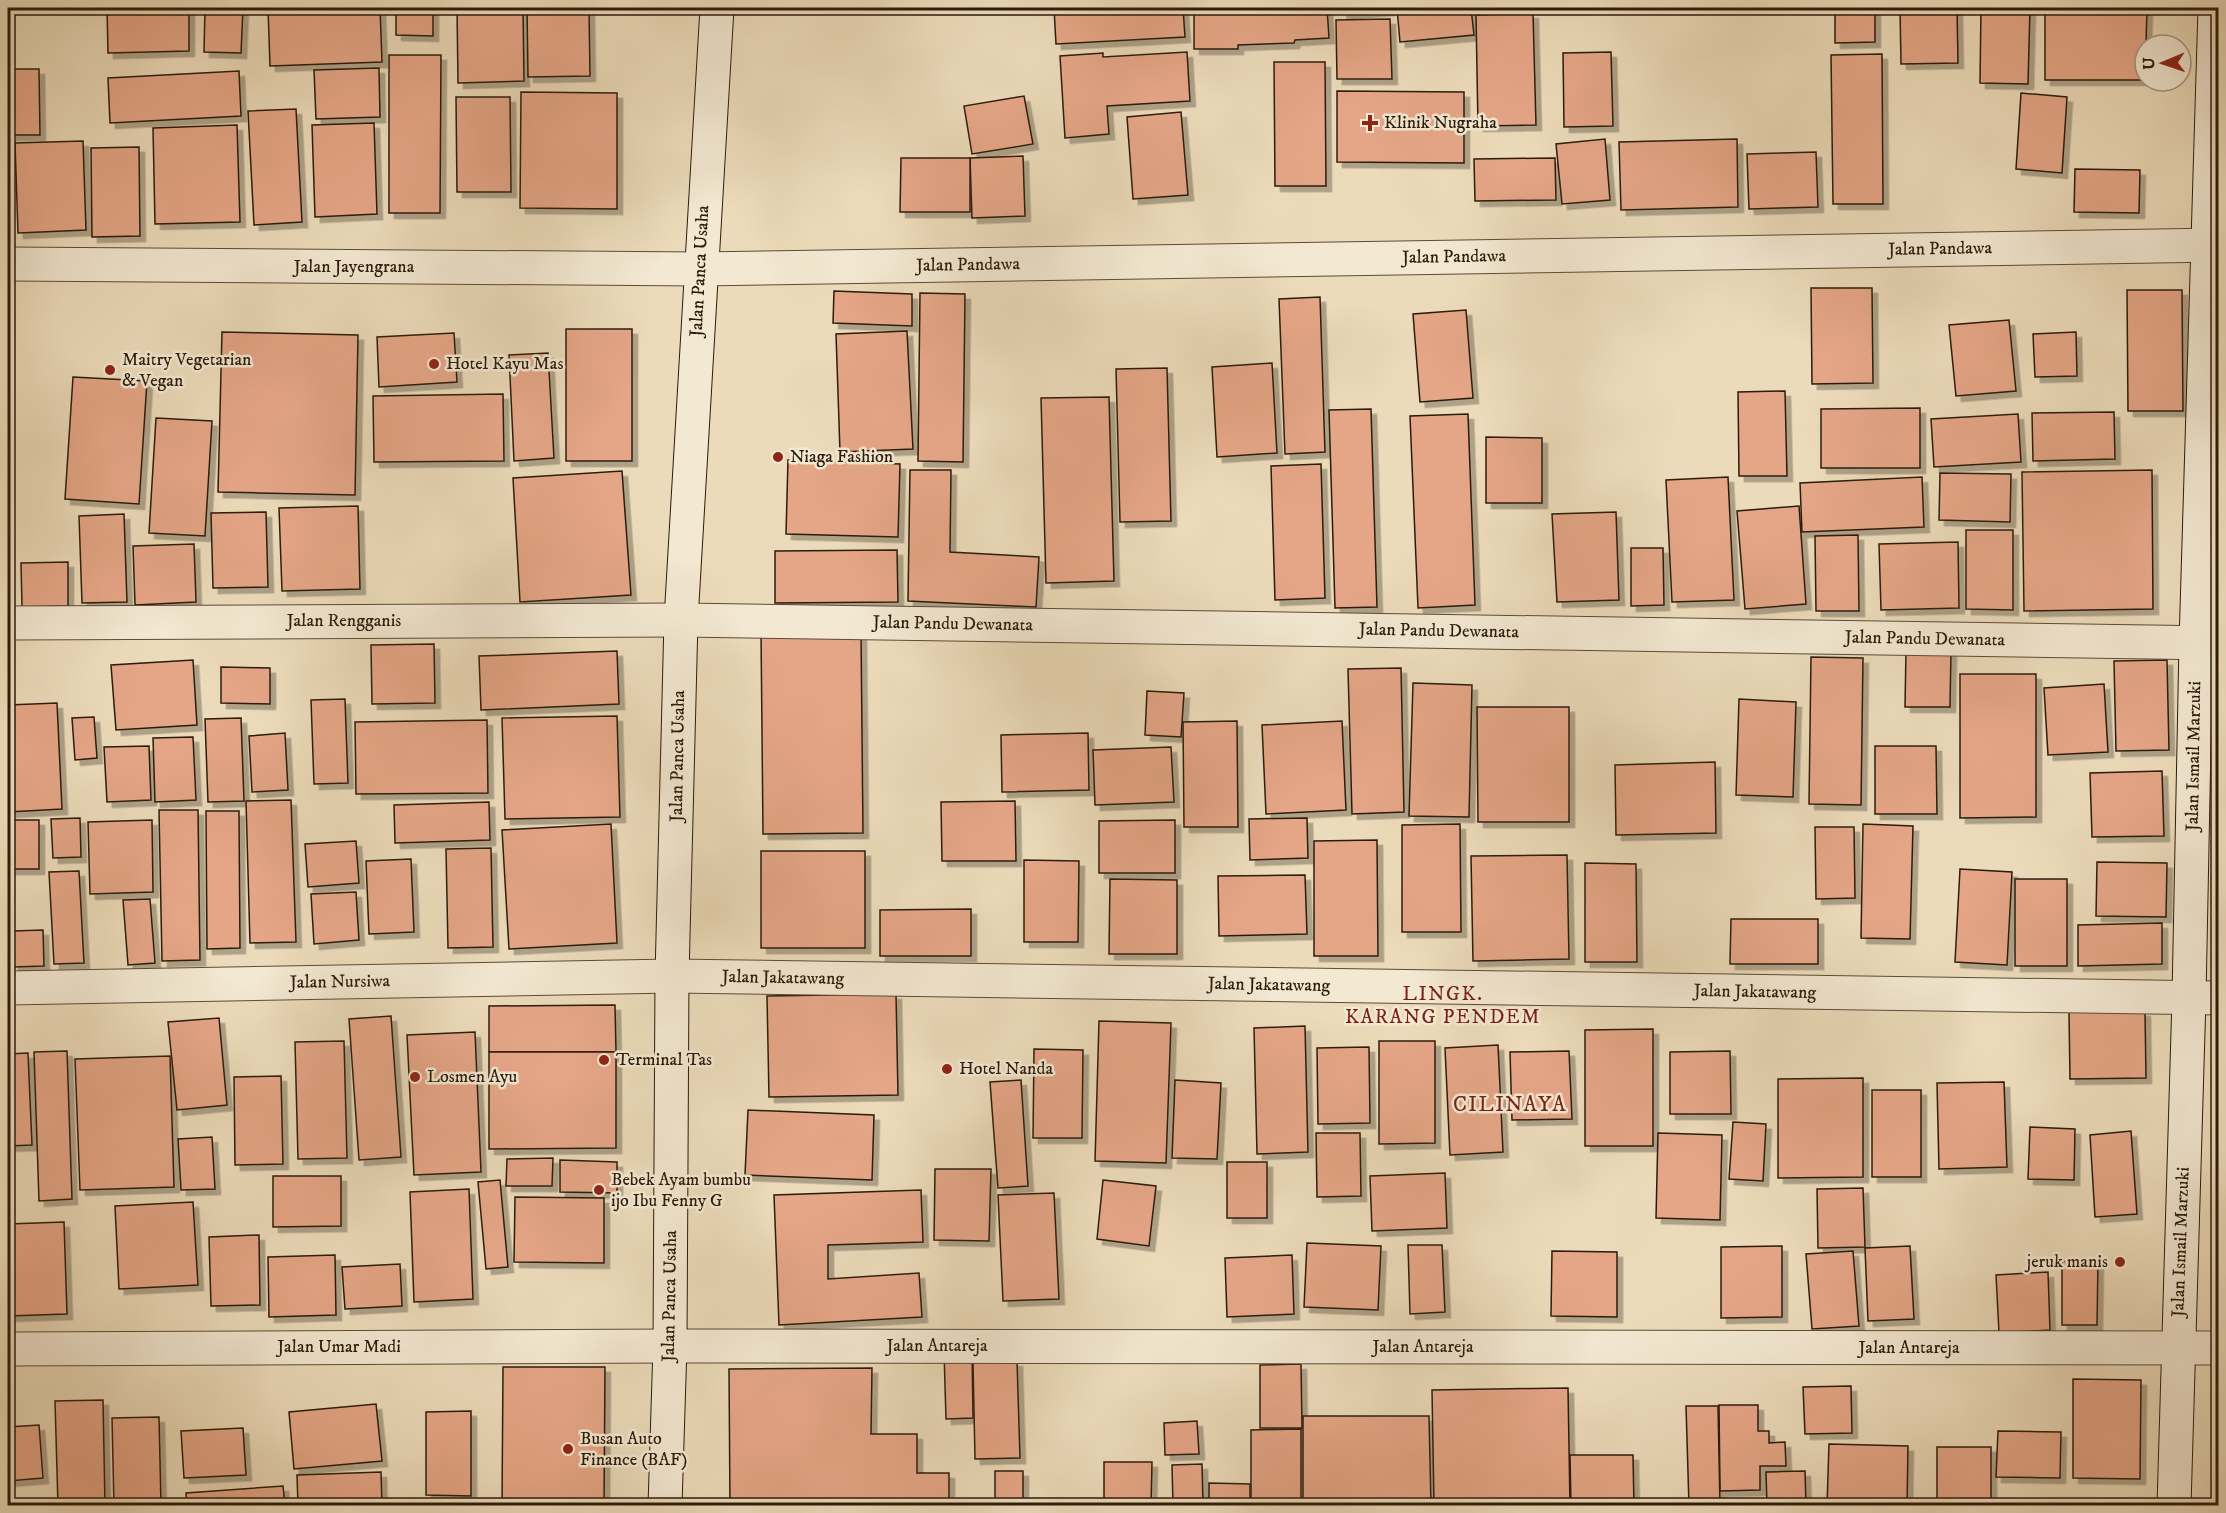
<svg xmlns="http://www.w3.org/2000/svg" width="2226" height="1513" viewBox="0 0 2226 1513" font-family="'IM FELL DW Pica',serif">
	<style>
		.building { fill: #e5a687; stroke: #2c1b0b; stroke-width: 1.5; filter: url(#shadow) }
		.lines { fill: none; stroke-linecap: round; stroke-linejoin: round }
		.street-casing { stroke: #5c4b37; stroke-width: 35 }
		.secondary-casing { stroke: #2c1b0b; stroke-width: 35 }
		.street { stroke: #f3e8d2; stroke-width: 33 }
		.secondary { stroke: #f3e8d2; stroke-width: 33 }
		.poi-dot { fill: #8f2418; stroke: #f3e8d2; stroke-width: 2 }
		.labels { text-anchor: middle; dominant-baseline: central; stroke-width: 5; stroke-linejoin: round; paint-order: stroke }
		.poi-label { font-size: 18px; fill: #2c1b0b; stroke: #f3e8d2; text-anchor: start }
		.street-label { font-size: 18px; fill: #2c1b0b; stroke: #f3e8d2 }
		.neighbourhood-label { font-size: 20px; letter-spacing: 1.5px; fill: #7a1f14; stroke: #f3e8d2 }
		.quarter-label { font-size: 21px; letter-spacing: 1.5px; fill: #7a1f14; stroke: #f3e8d2 }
	</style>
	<defs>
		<filter id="shadow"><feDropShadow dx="5.5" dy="5.5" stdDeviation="0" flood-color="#0004"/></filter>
	</defs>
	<rect width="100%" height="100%" fill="#ecdbba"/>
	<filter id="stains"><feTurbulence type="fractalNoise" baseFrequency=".00333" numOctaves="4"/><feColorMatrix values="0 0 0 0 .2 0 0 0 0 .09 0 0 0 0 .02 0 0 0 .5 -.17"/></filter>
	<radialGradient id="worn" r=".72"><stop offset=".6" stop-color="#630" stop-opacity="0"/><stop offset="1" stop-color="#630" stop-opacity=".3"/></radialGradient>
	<g class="building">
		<path d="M107 8H189V51L108 53Z"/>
		<path d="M205 8H243L241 53 204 52Z"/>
		<path d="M268 8H380L382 62 270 66Z"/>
		<path d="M396 8H433V36L396 35Z"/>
		<path d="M457 8H523L524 81 458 83Z"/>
		<path d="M527 8H589L590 76 528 77Z"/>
		<path d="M1054 8H1183L1185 37 1056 44Z"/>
		<path d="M1194 8H1327L1329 38 1295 40 1294 43 1238 45V49H1194Z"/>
		<path d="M1341 8H1389V10L1342 14Z"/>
		<path d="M1397 8H1471L1474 35 1400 42Z"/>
		<path d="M1835 8H1875V42L1835 43Z"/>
		<path d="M1900 8H1957L1958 63 1901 64Z"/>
		<path d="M1981 8H2030L2028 84 1980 83Z"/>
		<path d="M2147 8 2145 80H2045V9Z"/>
		<path d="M1533 13 1536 125 1478 126 1476 15Z"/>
		<path d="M1390 19 1392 79H1337L1336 20Z"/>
		<path d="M1187 52 1190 101 1107 106 1109 134 1065 138 1060 56 1103 53V57Z"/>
		<path d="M1611 52 1613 126 1564 127 1563 53Z"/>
		<path d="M1882 54 1883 204H1833L1831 55Z"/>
		<path d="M389 55H441L440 213H389Z"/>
		<path d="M1274 62H1325L1326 186H1275Z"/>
		<path d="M379 68 380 117 316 119 314 70Z"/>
		<path d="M8 69H39L40 135H8Z"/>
		<path d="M239 71 241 116 110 123 108 78Z"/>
		<path d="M1337 91 1464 92V163L1337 162Z"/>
		<path d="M521 92 617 93V209L520 208Z"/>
		<path d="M2021 93 2067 97 2062 173 2016 169Z"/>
		<path d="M1024 96 1033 144 972 154 964 106Z"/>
		<path d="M456 97H510L511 192H457Z"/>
		<path d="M296 109 302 222 254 225 248 111Z"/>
		<path d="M1181 112 1188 195 1133 199 1127 117Z"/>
		<path d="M374 123 377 214 315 217 312 125Z"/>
		<path d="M237 125 240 222 155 224 153 128Z"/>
		<path d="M1605 139 1610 200 1562 204 1556 144Z"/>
		<path d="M1737 139 1738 207 1621 210 1619 142Z"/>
		<path d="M83 141 86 230 18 233 15 143Z"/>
		<path d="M139 147 140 236 92 237 91 148Z"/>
		<path d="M1816 152 1818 207 1749 209 1747 154Z"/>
		<path d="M1023 156 1025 216 972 218 970 158Z"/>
		<path d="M901 158H970V212H900Z"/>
		<path d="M1555 158 1556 200 1475 201 1474 159Z"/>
		<path d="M2075 169 2140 170 2139 213 2074 212Z"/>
		<path d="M1811 288H1872L1873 383 1812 384Z"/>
		<path d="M2127 290H2182L2183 411H2128Z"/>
		<path d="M834 291 912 294V326L833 323Z"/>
		<path d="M920 293 965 294 963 462 918 461Z"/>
		<path d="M1320 297 1325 452 1285 454 1279 299Z"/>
		<path d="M1466 310 1473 398 1420 402 1413 314Z"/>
		<path d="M2009 320 2016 391 1956 396 1949 325Z"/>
		<rect x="566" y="329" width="66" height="132"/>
		<path d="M907 331 913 449 840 452 836 334Z"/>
		<path d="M222 332 358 335 355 495 218 492Z"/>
		<path d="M2076 332 2077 376 2035 377 2033 334Z"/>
		<path d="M454 333 457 382 379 387 377 337Z"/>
		<path d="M548 353 554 458 514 461 509 355Z"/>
		<path d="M1272 363 1277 453 1217 457 1212 367Z"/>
		<path d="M1167 368 1171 521 1120 522 1116 369Z"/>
		<path d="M73 377 147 381 139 504 65 499Z"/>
		<path d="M1785 391 1787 476H1739L1738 392Z"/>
		<path d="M503 394 504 461 374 462 373 396Z"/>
		<path d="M1109 397 1114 581 1046 583 1041 398Z"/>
		<path d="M1920 408V468H1821V409Z"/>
		<path d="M1371 409 1377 607 1335 608 1329 410Z"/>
		<path d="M2114 412 2115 459 2033 461 2032 413Z"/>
		<path d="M1468 414 1475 605 1418 608 1410 416Z"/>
		<path d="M2018 414 2021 462 1934 467 1931 419Z"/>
		<path d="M156 418 212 421 205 536 149 533Z"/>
		<path d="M1486 437 1542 438V503H1486Z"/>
		<path d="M788 460 900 464 898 537 786 534Z"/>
		<path d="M1321 464 1325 598 1275 600 1271 466Z"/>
		<path d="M910 470H951L950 552 1039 557 1036 607 908 601Z"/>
		<path d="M2152 470 2153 609 2024 611 2022 472Z"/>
		<path d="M622 471 631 595 520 602 513 478Z"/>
		<path d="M1940 473 2011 474 2010 522 1939 520Z"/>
		<path d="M1728 477 1734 600 1672 602 1666 480Z"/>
		<path d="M1922 477 1924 527 1802 532 1800 483Z"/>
		<path d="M358 506 360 589 282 591 279 508Z"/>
		<path d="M1799 506 1806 604 1745 609 1737 511Z"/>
		<path d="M266 512 268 587 213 588 211 513Z"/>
		<path d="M1616 512 1619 600 1557 602 1552 514Z"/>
		<path d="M124 514 127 602 82 603 79 516Z"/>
		<path d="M1966 530H2013V610L1966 609Z"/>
		<path d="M1858 535 1859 611H1816L1815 536Z"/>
		<path d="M1958 542 1959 608 1881 610 1879 544Z"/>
		<path d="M194 544 196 602 135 605 133 546Z"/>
		<path d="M1631 548H1663L1664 605 1631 606Z"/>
		<path d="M897 550 898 602 775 603V551Z"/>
		<path d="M68 562V606L22 607 21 563Z"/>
		<path d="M861 631 863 833 763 834 761 632Z"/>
		<path d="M434 644 435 703 372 704 371 645Z"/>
		<path d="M1906 650 1951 651 1950 707H1905Z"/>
		<path d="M617 651 619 704 481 710 479 656Z"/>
		<path d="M1811 657 1863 658 1861 805 1809 804Z"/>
		<path d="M193 660 197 725 116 730 111 665Z"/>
		<path d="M2167 660 2169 750 2116 751 2114 661Z"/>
		<path d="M221 667 270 668V704L221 703Z"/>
		<path d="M1401 668 1404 812 1352 814 1348 669Z"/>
		<path d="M1960 674H2036V817L1960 818Z"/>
		<path d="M1413 683 1472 685 1469 817 1409 816Z"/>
		<path d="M2104 684 2108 752 2048 755 2044 688Z"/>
		<path d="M1147 691 1184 693 1181 737 1145 735Z"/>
		<path d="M345 699 348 783 314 784 311 700Z"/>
		<path d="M1739 699 1796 702 1793 797 1736 795Z"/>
		<path d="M57 703 62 809 8 812V705Z"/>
		<path d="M1477 707H1569V822H1478Z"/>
		<path d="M617 716 620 817 505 819 502 718Z"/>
		<path d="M94 717 97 758 75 760 72 718Z"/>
		<path d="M241 718 244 801 208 802 205 719Z"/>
		<path d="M487 720 488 793 356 794 355 722Z"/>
		<path d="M1237 721 1238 827H1184L1183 722Z"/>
		<path d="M1342 721 1346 810 1266 814 1262 725Z"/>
		<path d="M285 733 288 790 252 792 249 736Z"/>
		<path d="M1088 733 1089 790 1002 792 1001 735Z"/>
		<path d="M193 737 196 800 155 802 153 738Z"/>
		<path d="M149 746 151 800 107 802 104 747Z"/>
		<path d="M1875 746H1936L1937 814H1875Z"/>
		<path d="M1171 747 1174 802 1095 805 1093 750Z"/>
		<path d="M1715 762 1716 833 1616 835 1615 765Z"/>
		<path d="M2162 771 2164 836 2092 837 2090 773Z"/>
		<path d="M291 800 296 942 250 943 246 801Z"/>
		<path d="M1015 801 1016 861H942L941 802Z"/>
		<path d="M489 802 490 840 395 843 394 805Z"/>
		<path d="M159 810H198L200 960 162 961Z"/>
		<path d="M206 811H239L240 948 207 949Z"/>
		<path d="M80 818 81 857 53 858 51 819Z"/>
		<path d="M1307 818 1308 858 1250 860 1249 819Z"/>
		<rect x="8" y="820" width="31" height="49"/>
		<path d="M152 820 153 892 90 894 88 822Z"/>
		<path d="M1175 820V873H1099V821Z"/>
		<path d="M611 824 617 943 509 949 502 830Z"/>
		<path d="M1460 824 1461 932H1402V825Z"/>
		<path d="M1863 824 1913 826 1910 939 1861 938Z"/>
		<path d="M1815 827H1854L1855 898 1816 899Z"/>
		<path d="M1377 840 1378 956H1314V841Z"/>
		<path d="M356 841 359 883 308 887 305 844Z"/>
		<path d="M491 848 493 947 448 948 446 849Z"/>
		<rect x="761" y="851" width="104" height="97"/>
		<path d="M1567 855 1569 959 1473 961 1471 856Z"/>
		<path d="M411 859 414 932 369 934 366 861Z"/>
		<path d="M1024 860 1079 861 1078 942H1024Z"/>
		<path d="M2097 862 2167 863 2166 917 2096 916Z"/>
		<path d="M1585 863 1636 864 1637 962H1585Z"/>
		<path d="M1960 869 2012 872 2007 965 1955 962Z"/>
		<path d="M79 871 84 963 54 964 49 872Z"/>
		<path d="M1305 875 1307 934 1219 936 1218 876Z"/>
		<path d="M1110 879 1177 880V954H1109Z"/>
		<rect x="2015" y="879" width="52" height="87"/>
		<path d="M356 892 359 940 314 944 311 894Z"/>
		<path d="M150 899 155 963 128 965 123 900Z"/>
		<path d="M971 909V956H880V910Z"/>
		<path d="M1731 919H1818V964H1730Z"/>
		<path d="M2162 923V964L2078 966V925Z"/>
		<path d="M43 930 44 966 13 967V931Z"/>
		<path d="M896 994 898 1095 769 1097 767 996Z"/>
		<path d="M615 1005 616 1052H489V1006Z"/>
		<path d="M2145 1011 2146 1078 2070 1079 2069 1012Z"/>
		<path d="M391 1016 401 1157 359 1160 349 1019Z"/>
		<path d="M219 1018 227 1105 177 1110 168 1022Z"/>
		<path d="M1099 1021 1171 1023 1166 1163 1095 1161Z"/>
		<path d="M1305 1026 1308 1152 1257 1154 1254 1028Z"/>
		<path d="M1653 1029V1146H1585V1030Z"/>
		<path d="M475 1032 481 1172 414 1175 407 1035Z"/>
		<path d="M344 1041 347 1158 298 1159 295 1042Z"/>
		<path d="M1379 1041H1435V1143L1379 1144Z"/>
		<path d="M1498 1045 1503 1152 1450 1155 1445 1048Z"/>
		<path d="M1369 1047 1370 1123 1318 1124 1317 1048Z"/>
		<path d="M1034 1049 1083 1050 1082 1138H1033Z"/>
		<path d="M67 1051 72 1199 39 1201 34 1052Z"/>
		<path d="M1569 1051 1572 1119 1512 1120 1510 1052Z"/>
		<path d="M1730 1051 1731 1114H1670V1052Z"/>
		<path d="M489 1052H616V1148L489 1149Z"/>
		<path d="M28 1053 32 1145 8 1146V1054Z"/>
		<path d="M170 1056 174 1187 80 1190 75 1059Z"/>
		<path d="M281 1076 283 1164 235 1165 234 1077Z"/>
		<path d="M1863 1078V1177L1778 1178V1079Z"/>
		<path d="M1021 1080 1028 1186 998 1188 990 1082Z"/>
		<path d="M1175 1080 1221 1083 1217 1159 1172 1158Z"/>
		<path d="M2004 1082 2007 1167 1939 1169 1937 1083Z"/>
		<rect x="1872" y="1090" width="49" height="87"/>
		<path d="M748 1110 874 1115 872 1180 745 1175Z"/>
		<path d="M1733 1122 1766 1124 1763 1181 1729 1179Z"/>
		<path d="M2030 1127 2075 1129 2074 1180 2028 1179Z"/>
		<path d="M2131 1131 2137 1214 2095 1217 2090 1135Z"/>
		<path d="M1316 1133H1360L1361 1196 1317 1197Z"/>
		<path d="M1658 1133 1722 1135 1720 1220 1656 1218Z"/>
		<path d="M212 1137 215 1189 181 1190 178 1139Z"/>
		<path d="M553 1158 552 1186H506L507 1159Z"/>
		<path d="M560 1160 617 1162V1193L560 1192Z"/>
		<rect x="1227" y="1162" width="40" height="56"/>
		<path d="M935 1169H991L989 1241 934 1240Z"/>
		<path d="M1445 1173 1447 1228 1372 1231 1370 1176Z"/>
		<path d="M273 1176H341V1226L273 1227Z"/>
		<path d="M500 1180 508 1267 486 1269 478 1182Z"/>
		<path d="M1103 1180 1156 1186 1149 1246 1097 1239Z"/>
		<path d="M1863 1188 1865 1247 1818 1248 1817 1189Z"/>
		<path d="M469 1189 473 1299 414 1302 410 1192Z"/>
		<path d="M921 1190 923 1242 828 1245V1279L919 1273 922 1317 779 1325 774 1195Z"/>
		<path d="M1054 1193 1059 1299 1003 1301 998 1195Z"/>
		<path d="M515 1197 604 1198V1263L514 1262Z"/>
		<path d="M193 1202 198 1285 119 1289 115 1206Z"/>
		<path d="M64 1222 67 1314 8 1316V1224Z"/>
		<path d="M259 1235 260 1305 211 1306 209 1237Z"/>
		<path d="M1307 1243 1381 1246 1378 1310 1304 1307Z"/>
		<path d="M1408 1245H1442L1445 1312 1410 1314Z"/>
		<path d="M1782 1246V1317L1721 1318V1247Z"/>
		<path d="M1910 1246 1914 1319 1868 1321 1865 1248Z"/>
		<path d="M1552 1251 1617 1252V1317L1551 1316Z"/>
		<path d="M1853 1251 1859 1326 1812 1329 1806 1254Z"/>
		<path d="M335 1255 336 1315 269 1317 268 1257Z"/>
		<path d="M1292 1255 1294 1314 1227 1317 1225 1258Z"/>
		<path d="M2062 1261H2098L2097 1325H2062Z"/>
		<path d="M400 1264 402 1306 345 1309 342 1267Z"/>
		<path d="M2048 1272 2050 1330 1999 1333 1996 1275Z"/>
		<path d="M972 1351 973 1418 946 1419 944 1352Z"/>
		<path d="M1017 1361 1020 1458 975 1459 973 1363Z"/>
		<path d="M1301 1364 1302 1428H1260V1365Z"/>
		<path d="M503 1367H605L604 1506H502Z"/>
		<path d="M872 1368 871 1434H917V1473H949V1506H730L729 1369Z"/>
		<path d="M2073 1379 2141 1380 2140 1479 2073 1478Z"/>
		<path d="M1851 1386 1852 1433 1805 1434 1803 1387Z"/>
		<path d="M1568 1388 1570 1506H1434L1432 1390Z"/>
		<path d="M103 1400 105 1506H58L55 1401Z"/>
		<path d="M376 1404 382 1461 294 1469 289 1412Z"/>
		<path d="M1719 1405H1758V1431H1769V1443L1785 1442 1786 1466H1760V1490L1720 1491Z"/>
		<path d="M1686 1406H1718L1720 1506H1689Z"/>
		<path d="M471 1411V1496L426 1495V1412Z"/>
		<path d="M1303 1416H1429L1431 1506H1366V1504L1303 1506Z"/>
		<path d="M159 1417 161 1506H114L112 1418Z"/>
		<path d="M1197 1421 1199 1454 1165 1455 1164 1423Z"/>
		<path d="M39 1425 43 1478 8 1481V1427Z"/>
		<path d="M243 1428 246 1475 184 1478 181 1431Z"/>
		<path d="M1301 1429V1506H1251V1430Z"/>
		<path d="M1998 1431 2061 1432 2060 1478 1996 1477Z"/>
		<path d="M1829 1444 1908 1446 1907 1506H1827Z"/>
		<rect x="1937" y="1447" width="54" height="59"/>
		<path d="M1570 1455H1633L1634 1506H1571Z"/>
		<path d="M1104 1462H1152L1151 1506H1104Z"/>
		<path d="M1202 1464 1203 1504 1173 1505 1172 1465Z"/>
		<rect x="995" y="1471" width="28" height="35"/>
		<path d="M1805 1471 1806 1506H1767L1766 1472Z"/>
		<path d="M381 1472 382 1506H298L297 1475Z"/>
		<path d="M1209 1483 1250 1484V1506H1209Z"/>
		<path d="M283 1486 285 1506H187L186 1493Z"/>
	</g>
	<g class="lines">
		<g class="street-casing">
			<g id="street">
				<path d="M8 264 700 269 2218 245"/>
				<path d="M8 623 681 620 2218 643"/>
				<path d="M8 988 672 976 2218 998"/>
				<path d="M8 1349 670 1346 2218 1348"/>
			</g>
		</g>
		<g class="secondary-casing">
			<g id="secondary">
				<path d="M665 1506 670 1346 672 976 681 620 717 8"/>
				<path d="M2174 1506 2189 998 2196 643 2215 8"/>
			</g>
		</g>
		<use href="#street" class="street"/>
		<use href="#secondary" class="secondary"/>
	</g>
	<g class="poi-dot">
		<path d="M1367 114h6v6h6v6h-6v6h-6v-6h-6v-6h6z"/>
		<circle cx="434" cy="364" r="6"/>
		<circle cx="110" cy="370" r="6"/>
		<circle cx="778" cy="457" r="6"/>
		<circle cx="604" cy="1060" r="6"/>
		<circle cx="947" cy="1069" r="6"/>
		<circle cx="415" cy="1077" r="6"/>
		<circle cx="599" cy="1190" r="6"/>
		<circle cx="2120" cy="1262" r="6"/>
		<circle cx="568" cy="1449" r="6"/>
	</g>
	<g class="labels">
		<g class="poi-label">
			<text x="1384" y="123">Klinik Nugraha</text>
			<text x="122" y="360">Maitry Vegetarian<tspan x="122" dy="21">&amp; Vegan</tspan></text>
			<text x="446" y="364">Hotel Kayu Mas</text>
			<text x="790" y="457">Niaga Fashion</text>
			<text x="616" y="1060">Terminal Tas</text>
			<text x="959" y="1069">Hotel Nanda</text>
			<text x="427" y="1077">Losmen Ayu</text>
			<text x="611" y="1180">Bebek Ayam bumbu<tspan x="611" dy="21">ijo Ibu Fenny G</tspan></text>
			<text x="2108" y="1262" text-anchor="end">jeruk manis</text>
			<text x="580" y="1439">Busan Auto<tspan x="580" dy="21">Finance (BAF)</tspan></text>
		</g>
		<g class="street-label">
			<text transform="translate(1940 249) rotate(-1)">Jalan Pandawa</text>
			<text transform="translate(1454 257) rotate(-1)">Jalan Pandawa</text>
			<text transform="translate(968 265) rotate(-1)">Jalan Pandawa</text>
			<text x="354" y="267">Jalan Jayengrana</text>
			<text transform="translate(700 271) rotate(-87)">Jalan Panca Usaha</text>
			<text x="344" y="621">Jalan Rengganis</text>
			<text transform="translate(953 624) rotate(1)">Jalan Pandu Dewanata</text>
			<text transform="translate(1439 631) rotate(1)">Jalan Pandu Dewanata</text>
			<text transform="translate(1925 639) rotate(1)">Jalan Pandu Dewanata</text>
			<text transform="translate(678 756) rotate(-89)">Jalan Panca Usaha</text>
			<text transform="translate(2194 756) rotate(-89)">Jalan Ismail Marzuki</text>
			<text transform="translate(783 978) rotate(1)">Jalan Jakatawang</text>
			<text transform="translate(340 982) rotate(-1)">Jalan Nursiwa</text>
			<text transform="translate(1269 985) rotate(1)">Jalan Jakatawang</text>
			<text transform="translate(1755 992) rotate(1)">Jalan Jakatawang</text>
			<text transform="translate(2181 1242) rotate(-88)">Jalan Ismail Marzuki</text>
			<text transform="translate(670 1296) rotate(-89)">Jalan Panca Usaha</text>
			<text x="937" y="1346">Jalan Antareja</text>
			<text x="339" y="1347">Jalan Umar Madi</text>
			<text x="1423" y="1347">Jalan Antareja</text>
			<text x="1909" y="1348">Jalan Antareja</text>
		</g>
		<g class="neighbourhood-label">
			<text x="1443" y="994">LINGK.<tspan x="1443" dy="23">KARANG PENDEM</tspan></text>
		</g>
		<g class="quarter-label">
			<text x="1510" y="1105">CILINAYA</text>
		</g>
	</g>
	<rect width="2226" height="1513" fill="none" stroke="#ecdbba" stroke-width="30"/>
	<rect x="9" y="9" width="2208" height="1495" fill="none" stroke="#2c1b0b" stroke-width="3"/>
	<rect x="15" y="15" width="2196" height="1483" fill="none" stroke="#2c1b0b" stroke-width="1.5"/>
	<g transform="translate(2163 63) rotate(268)"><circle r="28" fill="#f3e8d2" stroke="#a39682" stroke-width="1.5"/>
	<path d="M0-4.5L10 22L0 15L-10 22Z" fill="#8f2418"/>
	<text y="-9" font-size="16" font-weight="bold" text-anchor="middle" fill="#2c1b0b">U</text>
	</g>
	<rect width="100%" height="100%" filter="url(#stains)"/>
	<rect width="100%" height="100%" fill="url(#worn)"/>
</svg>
